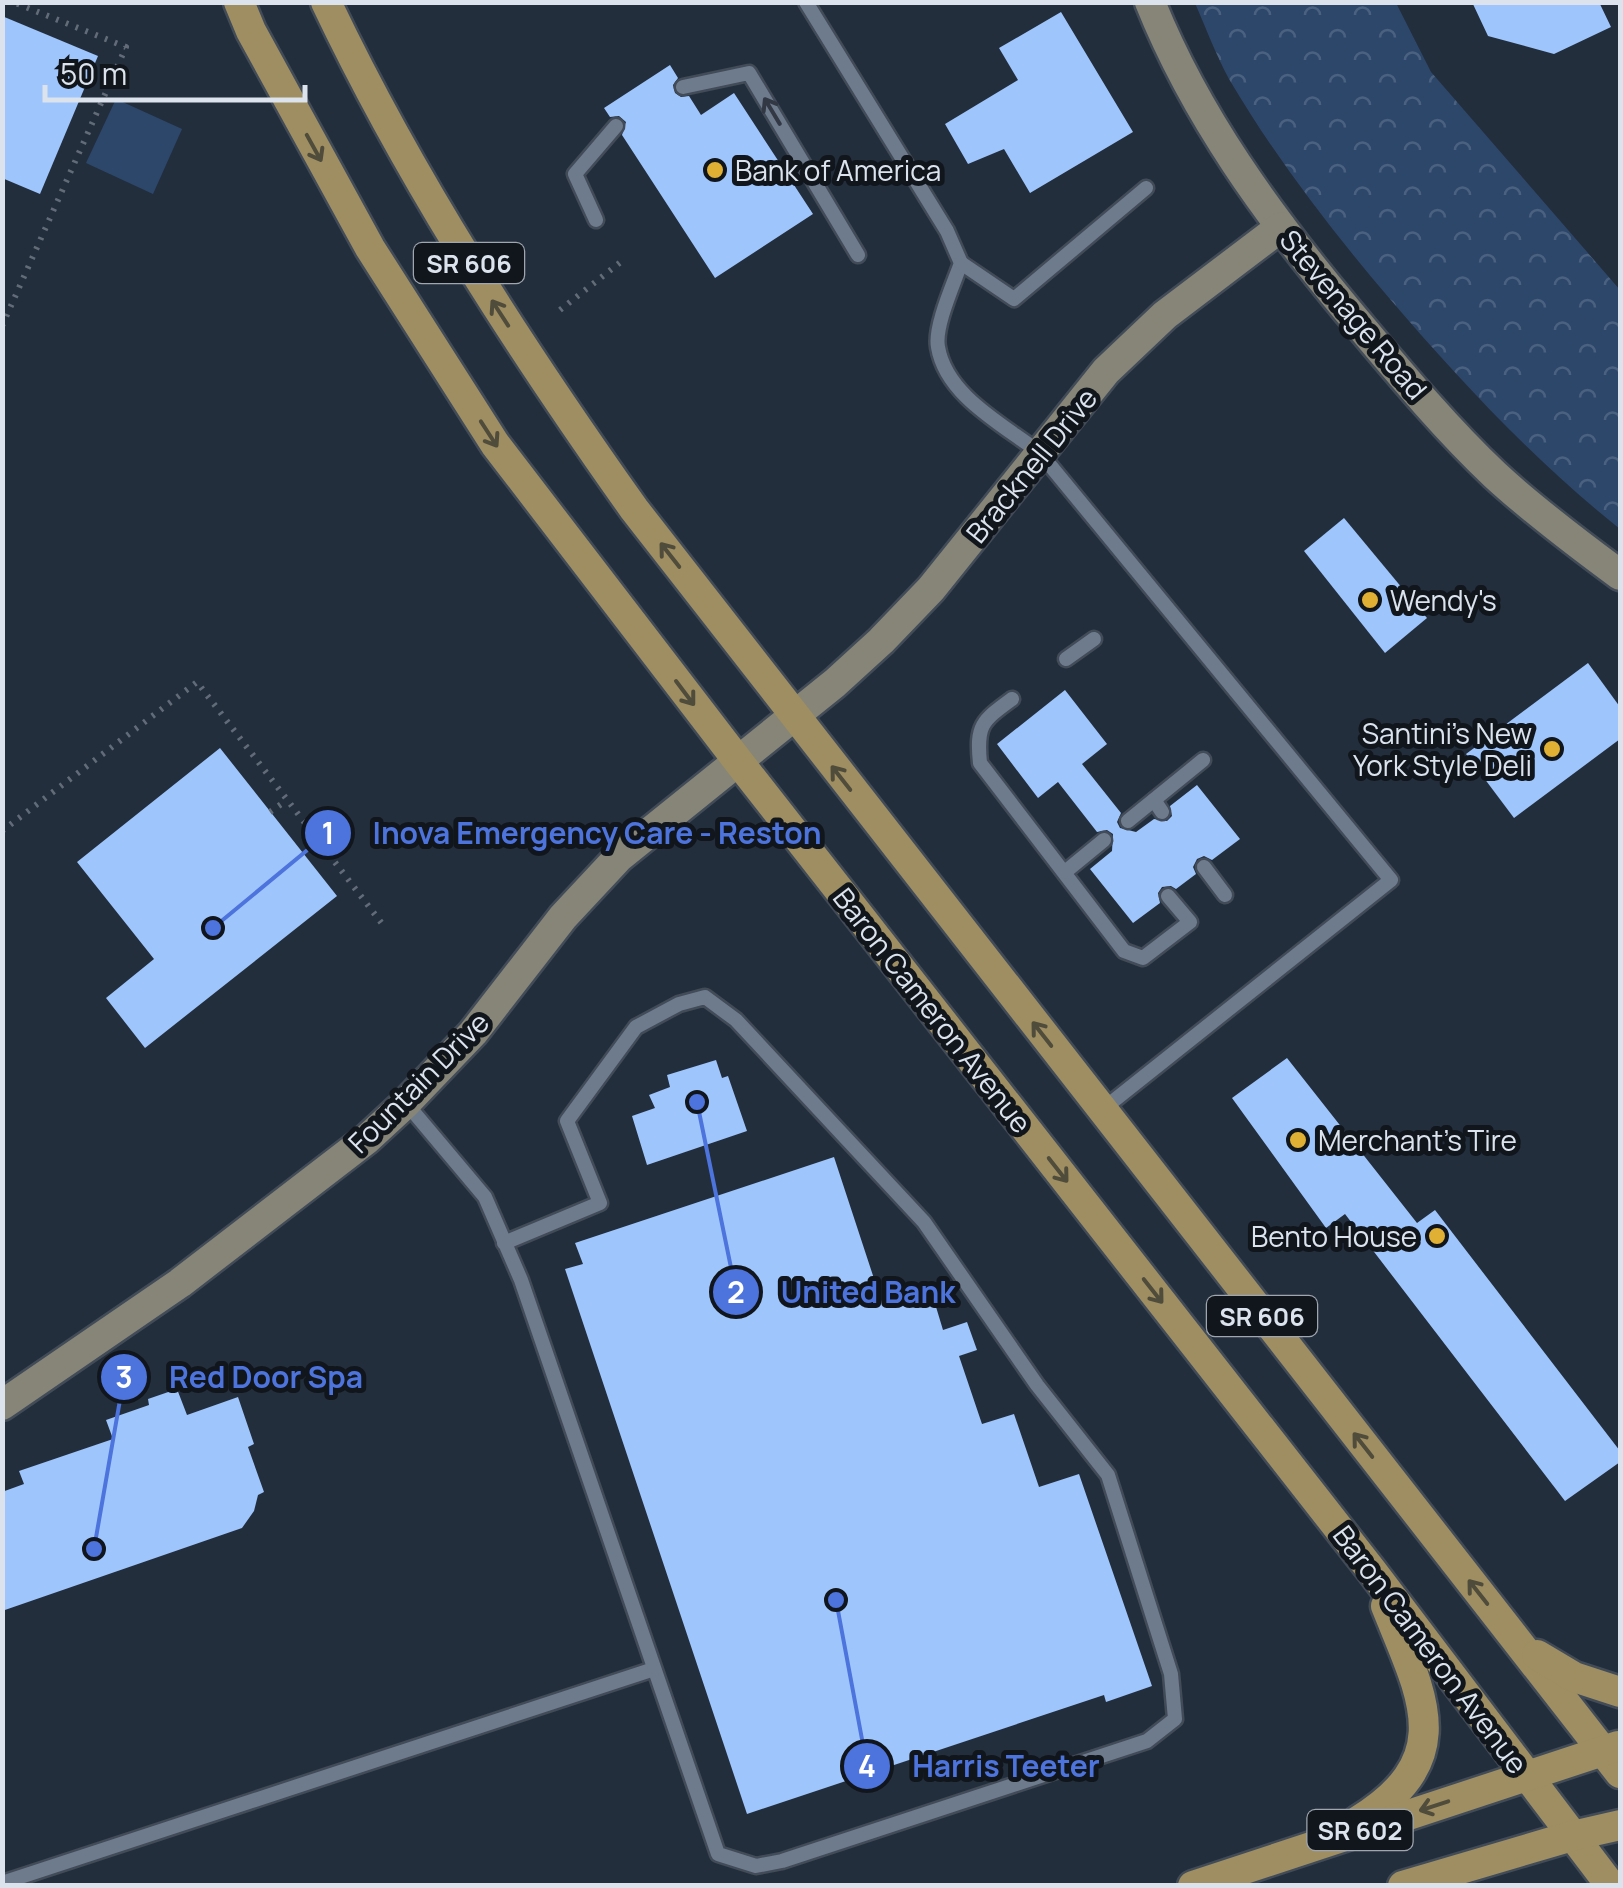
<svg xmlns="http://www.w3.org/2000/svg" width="1623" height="1888" viewBox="0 0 1623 1888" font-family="Manrope,sans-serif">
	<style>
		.forest { fill: url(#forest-crowns) }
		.pitch { fill: #2d476b }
		.building { fill: #9ec5fc }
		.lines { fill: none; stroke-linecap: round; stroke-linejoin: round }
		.lane-casing { stroke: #424b58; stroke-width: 19 }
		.secondary-casing { stroke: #424b58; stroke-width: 35 }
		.primary-casing { stroke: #424b58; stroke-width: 35 }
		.path { stroke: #626c79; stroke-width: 6; stroke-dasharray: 2.5 8; stroke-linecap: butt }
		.lane { stroke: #6e7b8d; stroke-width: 14 }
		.secondary { stroke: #868577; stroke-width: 30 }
		.primary { stroke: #9e8e61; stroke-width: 30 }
		.oneway { stroke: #323944 }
		.oneway2 { stroke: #504c3c }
		.poi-dot { fill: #dfb034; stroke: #11161d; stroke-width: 4 }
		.labels { text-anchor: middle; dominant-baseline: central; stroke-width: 10; stroke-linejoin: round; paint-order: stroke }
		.shield { fill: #11161d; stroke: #9fa6af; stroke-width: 2.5 }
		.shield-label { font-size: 25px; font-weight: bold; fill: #dce3ed }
		.poi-label { font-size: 28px; fill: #dce3ed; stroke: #11161d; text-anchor: start }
		.street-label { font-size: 28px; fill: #dce3ed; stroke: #11161d }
		.leader { fill: none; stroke: #4d73dd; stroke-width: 4 }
		.callout-dot { fill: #4d73dd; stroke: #11161d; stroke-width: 4 }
		.mark-label { font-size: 30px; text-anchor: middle; font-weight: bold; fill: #fff }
		.callout-label { font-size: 30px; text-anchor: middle; font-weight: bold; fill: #4d73dd; stroke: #11161d; stroke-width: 10; stroke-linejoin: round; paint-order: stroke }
	</style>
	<defs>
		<pattern id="forest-crowns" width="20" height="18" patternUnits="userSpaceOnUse" patternTransform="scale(2.5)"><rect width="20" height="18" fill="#2d476b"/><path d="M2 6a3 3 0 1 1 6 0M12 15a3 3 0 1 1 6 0" fill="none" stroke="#4b6180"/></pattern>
	</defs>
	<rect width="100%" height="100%" fill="#232e3d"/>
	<path class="forest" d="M1195 3H1396L1431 72 1620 290V529C1535 461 1461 382 1390 299 1331 230 1275 157 1229 79 1216 55 1206 28 1195 3Z"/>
	<path class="pitch" d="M116 99 182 129 153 194 86 163Z"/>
	<g class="building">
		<path d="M1472 2 1546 5 1599 2 1611 27 1554 54 1488 36Z"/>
		<path d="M1061 12 1133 132 1030 193 1004 149 968 164 945 124 1018 80 999 48Z"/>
		<path d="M2 16 98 56 40 194 2 178Z"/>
		<path d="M670 65 678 78 673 85 675 93 681 97 689 96 701 115 734 93 813 214 715 278 622 135 626 122 619 116 610 117 604 108Z"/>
		<path d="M1344 518 1427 618 1385 653 1304 551Z"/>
		<path d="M1588 663 1620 707V739L1514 818 1466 754Z"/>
		<path d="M1065 690 1107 744 1082 764 1121 813 1117 822 1120 828 1136 832 1154 819 1167 821 1172 816 1170 806 1197 785 1240 839 1212 860 1204 856 1197 859 1193 867 1196 874 1176 889 1171 886 1162 887 1158 893 1160 903 1133 923 1090 869 1112 851 1113 834 1107 830 1097 832 1058 782 1038 798 997 744Z"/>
		<path d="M220 748 337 896 145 1048 106 998 154 959 77 862Z"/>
		<path d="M1287 1058 1417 1223 1435 1210 1620 1451V1462L1565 1501 1345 1214 1326 1228 1232 1098Z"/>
		<path d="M716 1060 722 1078 728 1076 747 1131 647 1165 632 1116 655 1108 649 1095 670 1087 667 1075Z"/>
		<path d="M834 1157 882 1303 930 1287 943 1330 967 1322 977 1350 959 1356 982 1424 1014 1414 1039 1487 1079 1474 1152 1686 1106 1702 1104 1695 747 1814 565 1269 583 1264 575 1243Z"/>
		<path d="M177 1389 187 1415 238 1397 254 1444 248 1447 264 1492 258 1495 254 1511 242 1528 2 1611V1492L24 1484 19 1471 113 1439 106 1420 149 1405 148 1399Z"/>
	</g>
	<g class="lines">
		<g class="lane-casing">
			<g id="lane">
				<path d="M806 2 947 231 961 263C954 283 934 327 938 347 946 396 1004 425 1040 453L1391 880 1102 1110"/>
				<path d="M683 87 749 73 858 255"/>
				<path d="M596 220 575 174 616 126"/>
				<path d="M961 263 1014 299 1146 188"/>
				<path d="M1066 659 1094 639"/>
				<path d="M1012 699C982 721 976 725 980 763L1124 951 1143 958 1190 922 1168 896"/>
				<path d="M1154 800 1162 812"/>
				<path d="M1128 821 1203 760"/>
				<path d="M1204 867 1225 895"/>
				<path d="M1065 872 1104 840"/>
				<path d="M406 1103 485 1197 521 1280 718 1854 756 1866 782 1861 1147 1741 1175 1719 1171 1674 1108 1475 1037 1385 924 1222 736 1020 705 997 679 1004 636 1027 567 1121 600 1203 504 1243"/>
				<path d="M2 1883 654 1669"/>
			</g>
		</g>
		<g class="secondary-casing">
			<g id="secondary">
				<path d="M1150 2C1196 117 1269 216 1347 310 1394 366 1442 425 1495 475 1534 511 1578 544 1620 575"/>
				<path d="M2 1405 180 1283 367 1139 406 1103 473 1033 563 917 619 857 835 683 881 641 931 589 1106 371 1165 315 1281 227"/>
			</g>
		</g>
		<g class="primary-casing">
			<g id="primary">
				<path d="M239 2 251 31 370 248 495 444 738 761 1372 1571 1611 1886"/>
				<path d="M326 2C411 181 520 348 634 509L1620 1773"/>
				<path d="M1537 1655 1574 1677 1620 1692"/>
				<path d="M1358 1821C1460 1758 1422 1696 1386 1606"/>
				<path d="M1193 1886 1618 1746"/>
				<path d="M1403 1886 1572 1836 1620 1825"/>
			</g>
		</g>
		<g class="path">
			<path d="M560 310 622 261"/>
			<path d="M2 326 126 47 13 2"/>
			<path d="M270 812 287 800"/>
			<path d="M2 831 197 682 383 925"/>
		</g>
		<use href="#lane" class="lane"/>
		<use href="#secondary" class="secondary"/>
		<use href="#primary" class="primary"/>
	</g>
	<defs><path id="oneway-shaft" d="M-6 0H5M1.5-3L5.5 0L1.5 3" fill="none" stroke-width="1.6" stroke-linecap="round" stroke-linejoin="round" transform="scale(2.5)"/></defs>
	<use class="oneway" href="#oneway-shaft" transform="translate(772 111) rotate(-121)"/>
	<g class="oneway2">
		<use href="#oneway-shaft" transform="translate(314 148) rotate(61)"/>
		<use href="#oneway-shaft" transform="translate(500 313) rotate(-123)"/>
		<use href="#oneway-shaft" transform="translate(489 434) rotate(57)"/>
		<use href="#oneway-shaft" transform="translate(670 555) rotate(-128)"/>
		<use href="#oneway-shaft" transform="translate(685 693) rotate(53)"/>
		<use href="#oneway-shaft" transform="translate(841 778) rotate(-128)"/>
		<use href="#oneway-shaft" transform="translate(1042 1034) rotate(-128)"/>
		<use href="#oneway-shaft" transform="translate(1058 1170) rotate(52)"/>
		<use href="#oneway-shaft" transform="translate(1153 1291) rotate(52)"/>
		<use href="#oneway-shaft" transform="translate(1363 1445) rotate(-128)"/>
		<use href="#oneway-shaft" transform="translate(1478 1592) rotate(-128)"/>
		<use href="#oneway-shaft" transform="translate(1434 1806) rotate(162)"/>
	</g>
	<g class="poi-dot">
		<circle cx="715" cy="170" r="10"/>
		<circle cx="1370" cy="600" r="10"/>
		<circle cx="1552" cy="749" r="10"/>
		<circle cx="1298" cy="1140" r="10"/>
		<circle cx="1437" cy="1236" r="10"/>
	</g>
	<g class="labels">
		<g class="shield">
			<rect x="414" y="243" width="110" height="40" rx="8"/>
			<rect x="1207" y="1296" width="110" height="40" rx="8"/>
			<rect x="1307.5" y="1810" width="105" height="40" rx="8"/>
		</g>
		<g class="shield-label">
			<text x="469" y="263">SR 606</text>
			<text x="1262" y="1316">SR 606</text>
			<text x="1360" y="1830">SR 602</text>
		</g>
		<g class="poi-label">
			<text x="735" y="170">Bank of America</text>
			<text x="1390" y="600">Wendy's</text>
			<text x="1532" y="733" text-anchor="end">Santini's New<tspan x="1532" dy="32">York Style Deli</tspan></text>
			<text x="1318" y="1140">Merchant's Tire</text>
			<text x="1417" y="1236" text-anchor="end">Bento House</text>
		</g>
		<g class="street-label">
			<text transform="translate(1354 314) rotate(50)">Stevenage Road</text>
			<text transform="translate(1031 465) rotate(-51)">Bracknell Drive</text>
			<text transform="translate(933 1010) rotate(52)">Baron Cameron Avenue</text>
			<text transform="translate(418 1082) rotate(-45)">Fountain Drive</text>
			<text transform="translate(1431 1649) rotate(53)">Baron Cameron Avenue</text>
		</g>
	</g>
	<path class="leader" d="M213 928L328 833M697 1102L736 1292M94 1549L124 1377M836 1600L867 1766"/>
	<g class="callout-dot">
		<circle cx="213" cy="928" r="10"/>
		<circle cx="697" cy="1102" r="10"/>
		<circle cx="94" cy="1549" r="10"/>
		<circle cx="836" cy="1600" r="10"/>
		<circle cx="328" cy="833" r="25"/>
		<circle cx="736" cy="1292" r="25"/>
		<circle cx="124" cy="1377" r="25"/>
		<circle cx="867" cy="1766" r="25"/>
	</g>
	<g class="mark-label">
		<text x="328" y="844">1</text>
		<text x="736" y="1303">2</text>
		<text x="124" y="1388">3</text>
		<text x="867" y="1777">4</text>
	</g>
	<g class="callout-label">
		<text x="597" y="844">Inova Emergency Care - Reston</text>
		<text x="868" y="1303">United Bank</text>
		<text x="266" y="1388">Red Door Spa</text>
		<text x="1006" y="1777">Harris Teeter</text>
	</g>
	<rect width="1623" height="1888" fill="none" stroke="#dce3ed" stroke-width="10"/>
	<path d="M45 85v15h260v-15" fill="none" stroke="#dce3ed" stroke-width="5"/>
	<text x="60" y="85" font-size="30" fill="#dce3ed" stroke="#11161d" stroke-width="8" paint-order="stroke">50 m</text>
</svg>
